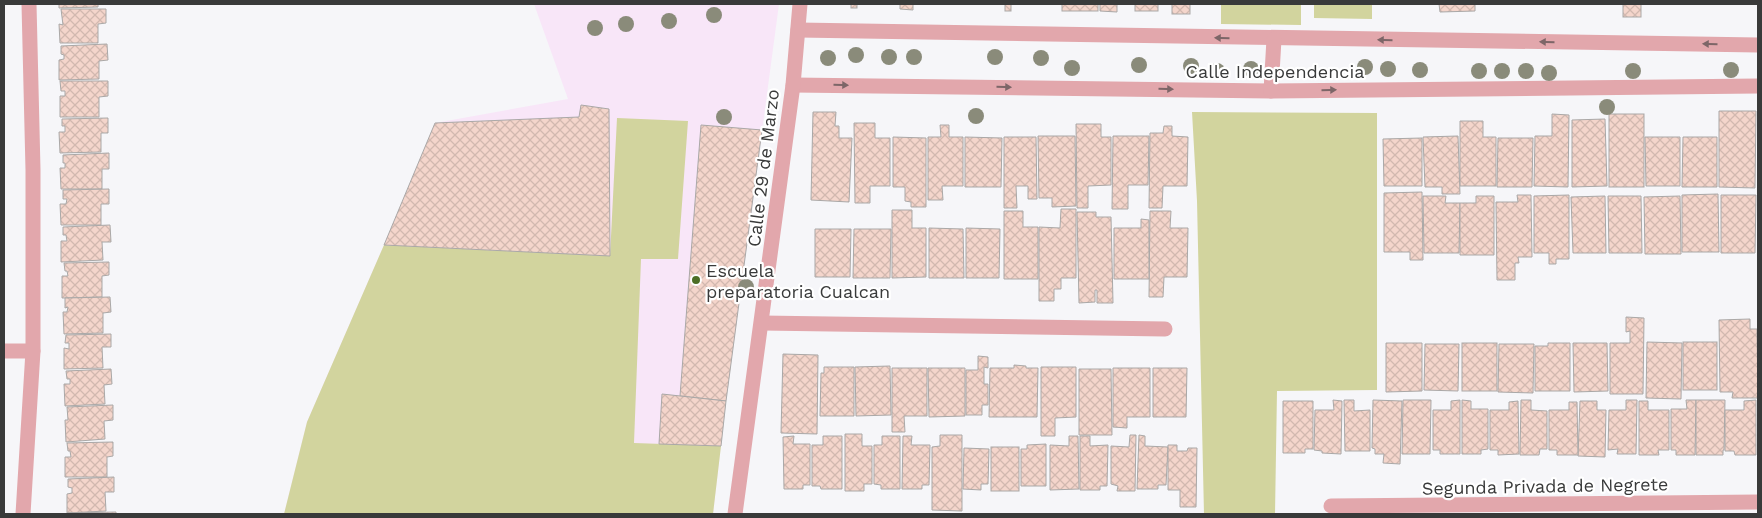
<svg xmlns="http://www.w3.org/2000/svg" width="1762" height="518" viewBox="0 0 1762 518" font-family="'Work Sans',sans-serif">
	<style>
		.education { fill: #f8e6f8 }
		.green { fill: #d2d49e }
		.building { fill: url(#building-cross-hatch); stroke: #aaa8a7 }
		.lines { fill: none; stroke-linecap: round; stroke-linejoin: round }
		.minor { stroke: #e2a7ac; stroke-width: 15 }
		.tree { fill: #8a8b7a }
		.oneway { fill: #7d6668 }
		.poi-dot { fill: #4d6e25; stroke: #fff; stroke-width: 2 }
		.labels { text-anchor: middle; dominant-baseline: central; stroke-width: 4.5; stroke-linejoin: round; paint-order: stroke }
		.street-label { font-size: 18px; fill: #393a3a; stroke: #fff }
		.poi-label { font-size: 18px; fill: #393a3a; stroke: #fff; text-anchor: start }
	</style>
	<defs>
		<pattern id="building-cross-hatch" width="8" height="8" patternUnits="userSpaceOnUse" patternTransform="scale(1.25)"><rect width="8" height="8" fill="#f4d5cb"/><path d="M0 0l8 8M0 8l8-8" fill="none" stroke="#d2b8af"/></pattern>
	</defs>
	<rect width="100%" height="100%" fill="#f6f6f9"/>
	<path class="education" d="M534 4H779L726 401 713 514H284L307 422 384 245 435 123 568 99Z"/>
	<g class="green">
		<path d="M1221 4H1301V25L1221 24Z"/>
		<path d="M1314 4H1372V19L1314 18Z"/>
		<path d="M1192 112 1377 113V390L1277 391 1275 514H1204L1197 201Z"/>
		<path d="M617 118 688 121 678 259H641L634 443 721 446 713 514H284L307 422 384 245 610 256Z"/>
	</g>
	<g class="building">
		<path d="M59 4H98V7L59 8Z"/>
		<rect x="851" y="4" width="6" height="4"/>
		<path d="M900 4H913V10L900 9Z"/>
		<rect x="1005" y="4" width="6" height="7"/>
		<rect x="1062" y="4" width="36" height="7"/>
		<path d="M1100 4H1117V12L1100 11Z"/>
		<rect x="1135" y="4" width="23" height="7"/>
		<rect x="1172" y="4" width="18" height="10"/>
		<path d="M1439 4H1475V11L1440 12Z"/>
		<rect x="1623" y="4" width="18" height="13"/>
		<path d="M61 9H106V23L98 24V43H60L59 24 63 25Z"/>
		<path d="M107 44 108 60 99 61V79L59 80V60L64 59V55L61 54V46Z"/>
		<path d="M60 81H108V96L99 97V117H60V96H65V91H61Z"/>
		<path d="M581 105 609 109 610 256 384 245 435 123 579 117Z"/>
		<path d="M1719 111H1756L1755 188 1719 187Z"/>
		<path d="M813 112H836L835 126H839V138H852L849 202 811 200Z"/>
		<path d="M1552 114 1569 115 1568 187 1534 186 1535 136H1552Z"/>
		<rect x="1609" y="114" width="35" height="73"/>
		<path d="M108 118V133H101V152L60 153 59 132H65V126H62V119Z"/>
		<path d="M1605 119 1607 186 1572 187V120Z"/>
		<path d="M1460 121H1483V137H1496V186H1460Z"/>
		<path d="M854 123H875V138H890V186H870V203H855Z"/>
		<path d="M1076 124H1101V137H1111V185L1088 186V208H1077Z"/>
		<path d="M701 125 762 130 726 401 680 396Z"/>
		<path d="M940 125H949V137H963V186H942L943 200H928V137H941Z"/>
		<path d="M1164 126H1172V136L1188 137 1187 186H1163L1162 208H1149L1150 133H1163Z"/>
		<path d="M1038 136H1075L1076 206 1052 207V198H1039Z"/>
		<path d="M1113 136H1149L1148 185H1128V209H1112Z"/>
		<path d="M1458 136 1460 194H1442V187H1425L1423 137Z"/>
		<path d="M893 137 926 138V207H911V202L905 201V187H893Z"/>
		<path d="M965 137 1002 138 1001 187H965Z"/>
		<path d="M1004 137H1036L1037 199H1028V186H1016L1017 208H1004Z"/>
		<path d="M1645 137H1680V186H1646Z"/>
		<path d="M1683 137H1717V187H1682Z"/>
		<path d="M1422 138V186H1384L1383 139Z"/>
		<path d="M1498 138H1533L1532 187H1497Z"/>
		<path d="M109 153V169H102V189H61L60 168H65V163H63V155Z"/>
		<path d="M109 189V204H101V225H61L60 204H66L67 199H63V190Z"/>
		<path d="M1422 192 1423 260H1410V252H1384V193Z"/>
		<path d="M1718 194 1719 252H1682V195Z"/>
		<path d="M1517 195H1531L1532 257H1518L1519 263H1515V280H1497L1496 202H1518Z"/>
		<path d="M1569 195V259H1556V264H1549V253H1534V196Z"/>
		<path d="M1721 195H1756L1755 253H1721Z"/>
		<path d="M1423 196H1446L1445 203H1460L1459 253H1424Z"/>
		<path d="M1476 196H1494V255H1460V203H1476Z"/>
		<path d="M1605 196 1606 253H1573L1571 197Z"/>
		<path d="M1608 196H1641L1642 253H1609Z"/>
		<path d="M1680 196 1681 254H1645L1644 197Z"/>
		<path d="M1061 209H1076V278H1061V289H1054V301H1039V227L1060 228Z"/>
		<path d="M892 210H912V228H926V277L892 278Z"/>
		<path d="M1004 211H1023V227H1038V279H1004Z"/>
		<path d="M1150 211H1171L1170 228H1188L1187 277H1164L1163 297H1149Z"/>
		<path d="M1077 212H1096V217H1111L1113 303H1097V290H1095V302L1079 303Z"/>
		<path d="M1141 219 1149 220V279H1114V228H1141Z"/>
		<path d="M110 225 111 242H102L103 260 61 262V241H67L66 235H63V227Z"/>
		<path d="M929 228 963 229 964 278H929Z"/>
		<path d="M966 228 1000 229 999 278H966Z"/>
		<path d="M815 229H851L850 277H815Z"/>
		<path d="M854 229H891L890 278H853Z"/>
		<path d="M109 262V275L102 276V297L62 298V276H68L67 271H65L64 263Z"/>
		<path d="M110 297 111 312 103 313V333L64 334 63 312H67L68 307 65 308V298Z"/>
		<path d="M1626 317 1644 318 1643 394H1610V343H1630V331L1626 332Z"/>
		<path d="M1750 319V329H1757L1758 398H1732L1733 392H1720L1719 320Z"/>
		<path d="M111 334V347H102L103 368 64 369V348L69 349V343H65L66 335Z"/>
		<path d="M1647 342 1682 343 1681 399 1646 398Z"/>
		<rect x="1683" y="342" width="34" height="48"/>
		<path d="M1386 343H1422V391L1386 392Z"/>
		<rect x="1462" y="343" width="35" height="48"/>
		<path d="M1548 343H1570V391H1535V346H1548Z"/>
		<path d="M1573 343H1607L1608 391 1574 392Z"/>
		<path d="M1425 344H1459L1458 391 1424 390Z"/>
		<path d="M1499 344H1534L1533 393 1498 392Z"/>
		<path d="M783 354 818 355 817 434 781 433Z"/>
		<path d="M978 356 988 357V368L984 367V384H988V405H982V415H966V370H978Z"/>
		<path d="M1014 365 1026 366V368H1038L1037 417H989L990 368H1014Z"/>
		<path d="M890 366 891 415 856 416 855 367Z"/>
		<path d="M824 367H854V416H820L821 373H824Z"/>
		<path d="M1041 367H1076V417L1055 418V436H1041Z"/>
		<path d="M892 368H927V416H904L905 432H892Z"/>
		<path d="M928 368H965V416L929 417Z"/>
		<path d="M1113 368H1150V417H1127V428L1113 427Z"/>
		<path d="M1153 368H1187L1186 417H1153Z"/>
		<path d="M111 369 112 384 104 385 105 404 65 406 64 384H70V379H67L66 371Z"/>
		<path d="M1079 369H1111L1112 435H1079Z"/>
		<path d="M662 394 726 401 721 446 659 444Z"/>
		<path d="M1333 400 1342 401 1341 454 1322 453V451L1314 450 1315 410H1334Z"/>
		<path d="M1344 400H1354V411L1370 410V451H1345Z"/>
		<path d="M1373 400 1402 401 1400 464 1383 463 1384 454H1375V449L1372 448Z"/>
		<path d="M1403 400H1431L1430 454H1402Z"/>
		<path d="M1460 400V454H1440V450H1433V410H1451V401Z"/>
		<path d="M1462 400 1471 401V409H1488V449L1481 450V454H1462Z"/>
		<path d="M1521 400H1531V410L1547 411V449H1540L1539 455H1520Z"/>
		<path d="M1626 400H1637L1636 454H1617L1618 449 1608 450 1609 410H1626Z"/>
		<path d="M1686 400H1696L1695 455H1676V450H1671V409H1687Z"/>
		<path d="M1696 400H1725L1724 450H1723V455H1696Z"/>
		<path d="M1756 400V455H1735L1734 451H1725V410H1744V401Z"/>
		<path d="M1283 401H1313V449H1305V453H1283Z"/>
		<path d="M1518 401 1519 454 1498 455V450H1490V410H1509V402Z"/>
		<path d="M1580 401H1597V410H1606L1605 457 1578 456Z"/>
		<path d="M1639 401H1648V410H1669V450H1658L1659 455H1639Z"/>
		<path d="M1569 402H1577L1578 455H1557V450H1549V410H1569Z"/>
		<path d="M113 405V420L104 421 105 439 66 442 65 420H68L67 407Z"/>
		<path d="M845 434H862V446H872V484H864V491H845Z"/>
		<path d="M940 435H962V511L932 510V447L940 446Z"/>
		<path d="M1130 435H1136L1135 491H1117L1118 486 1111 484V446L1129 447Z"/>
		<path d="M1139 435 1145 436V446L1168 447 1166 485H1158V489H1137Z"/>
		<path d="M794 436 793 444H810V485H803V489H784L783 437Z"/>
		<path d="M823 436H842V489H821L820 486H812V445H823Z"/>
		<path d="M882 436H900V489H881V485L874 484V445H882Z"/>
		<path d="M903 436H912L911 445H930L929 485H922V489H902Z"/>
		<path d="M1069 436H1078L1079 489 1050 490V445L1069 446Z"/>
		<path d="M1080 436H1090V446L1108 445 1107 486H1100V490H1080Z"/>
		<path d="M113 442V456L107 457V477H65V457H71L70 451H68L67 443Z"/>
		<path d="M1046 444V486H1021V449H1027V445Z"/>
		<path d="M1168 445H1177V451H1187L1188 448H1197L1196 507H1180V490H1168Z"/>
		<rect x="991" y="447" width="28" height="44"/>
		<path d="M964 448 989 449 988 484H981V490L963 489Z"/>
		<path d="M114 477V492H105L106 511 67 513V494L72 493V488L68 487V479Z"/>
		<path d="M116 512V514H68V513Z"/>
	</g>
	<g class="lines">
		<g class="minor">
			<path d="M798 30 1758 45"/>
			<path d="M793 85 1271 91 1758 86"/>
			<path d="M1271 91 1274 39"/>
			<path d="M762 323 1165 329"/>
			<path d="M4 351H33"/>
			<path d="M1331 506 1758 502"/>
			<path d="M23 514 33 351V170L29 4"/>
			<path d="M735 514 793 85 800 4"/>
		</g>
	</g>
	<g class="tree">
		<circle cx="714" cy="15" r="8"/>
		<circle cx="669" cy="21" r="8"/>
		<circle cx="626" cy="24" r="8"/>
		<circle cx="595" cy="28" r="8"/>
		<circle cx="856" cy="55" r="8"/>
		<circle cx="889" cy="57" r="8"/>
		<circle cx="914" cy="57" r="8"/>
		<circle cx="995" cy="57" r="8"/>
		<circle cx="828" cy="58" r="8"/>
		<circle cx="1041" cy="58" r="8"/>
		<circle cx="1139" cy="65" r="8"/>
		<circle cx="1191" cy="66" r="8"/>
		<circle cx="1365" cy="67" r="8"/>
		<circle cx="1072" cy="68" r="8"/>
		<circle cx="1251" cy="69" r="8"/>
		<circle cx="1388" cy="69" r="8"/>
		<circle cx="1420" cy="70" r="8"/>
		<circle cx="1731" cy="70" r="8"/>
		<circle cx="1217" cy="71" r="8"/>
		<circle cx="1479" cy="71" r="8"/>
		<circle cx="1502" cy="71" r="8"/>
		<circle cx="1526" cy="71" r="8"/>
		<circle cx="1633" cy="71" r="8"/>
		<circle cx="1549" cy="73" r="8"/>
		<circle cx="1607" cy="107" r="8"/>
		<circle cx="976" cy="116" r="8"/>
		<circle cx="724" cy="117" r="8"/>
		<circle cx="746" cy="287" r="8"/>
	</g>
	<defs><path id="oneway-solid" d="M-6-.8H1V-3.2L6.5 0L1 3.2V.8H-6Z" transform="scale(1.25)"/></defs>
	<g class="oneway">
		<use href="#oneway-solid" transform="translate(1222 38) rotate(-179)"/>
		<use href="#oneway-solid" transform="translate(1385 40) rotate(-179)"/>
		<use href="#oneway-solid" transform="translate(1547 42) rotate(-179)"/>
		<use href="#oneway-solid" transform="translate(1710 44) rotate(-179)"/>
		<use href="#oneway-solid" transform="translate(841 85) rotate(1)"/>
		<use href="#oneway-solid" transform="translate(1004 87) rotate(1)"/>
		<use href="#oneway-solid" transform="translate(1166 89) rotate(1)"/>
		<use href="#oneway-solid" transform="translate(1329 90) rotate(-1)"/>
	</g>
	<circle class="poi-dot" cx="696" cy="280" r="5"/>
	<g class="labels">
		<g class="street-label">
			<text x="1275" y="71">Calle Independencia</text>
			<text transform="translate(763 168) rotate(-83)">Calle 29 de Marzo</text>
			<text transform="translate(1545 486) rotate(-1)">Segunda Privada de Negrete</text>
		</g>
		<g class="poi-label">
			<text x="706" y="270">Escuela<tspan x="706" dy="21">preparatoria Cualcan</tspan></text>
		</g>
	</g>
	<rect width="1762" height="518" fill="none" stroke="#393a3a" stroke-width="10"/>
</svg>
